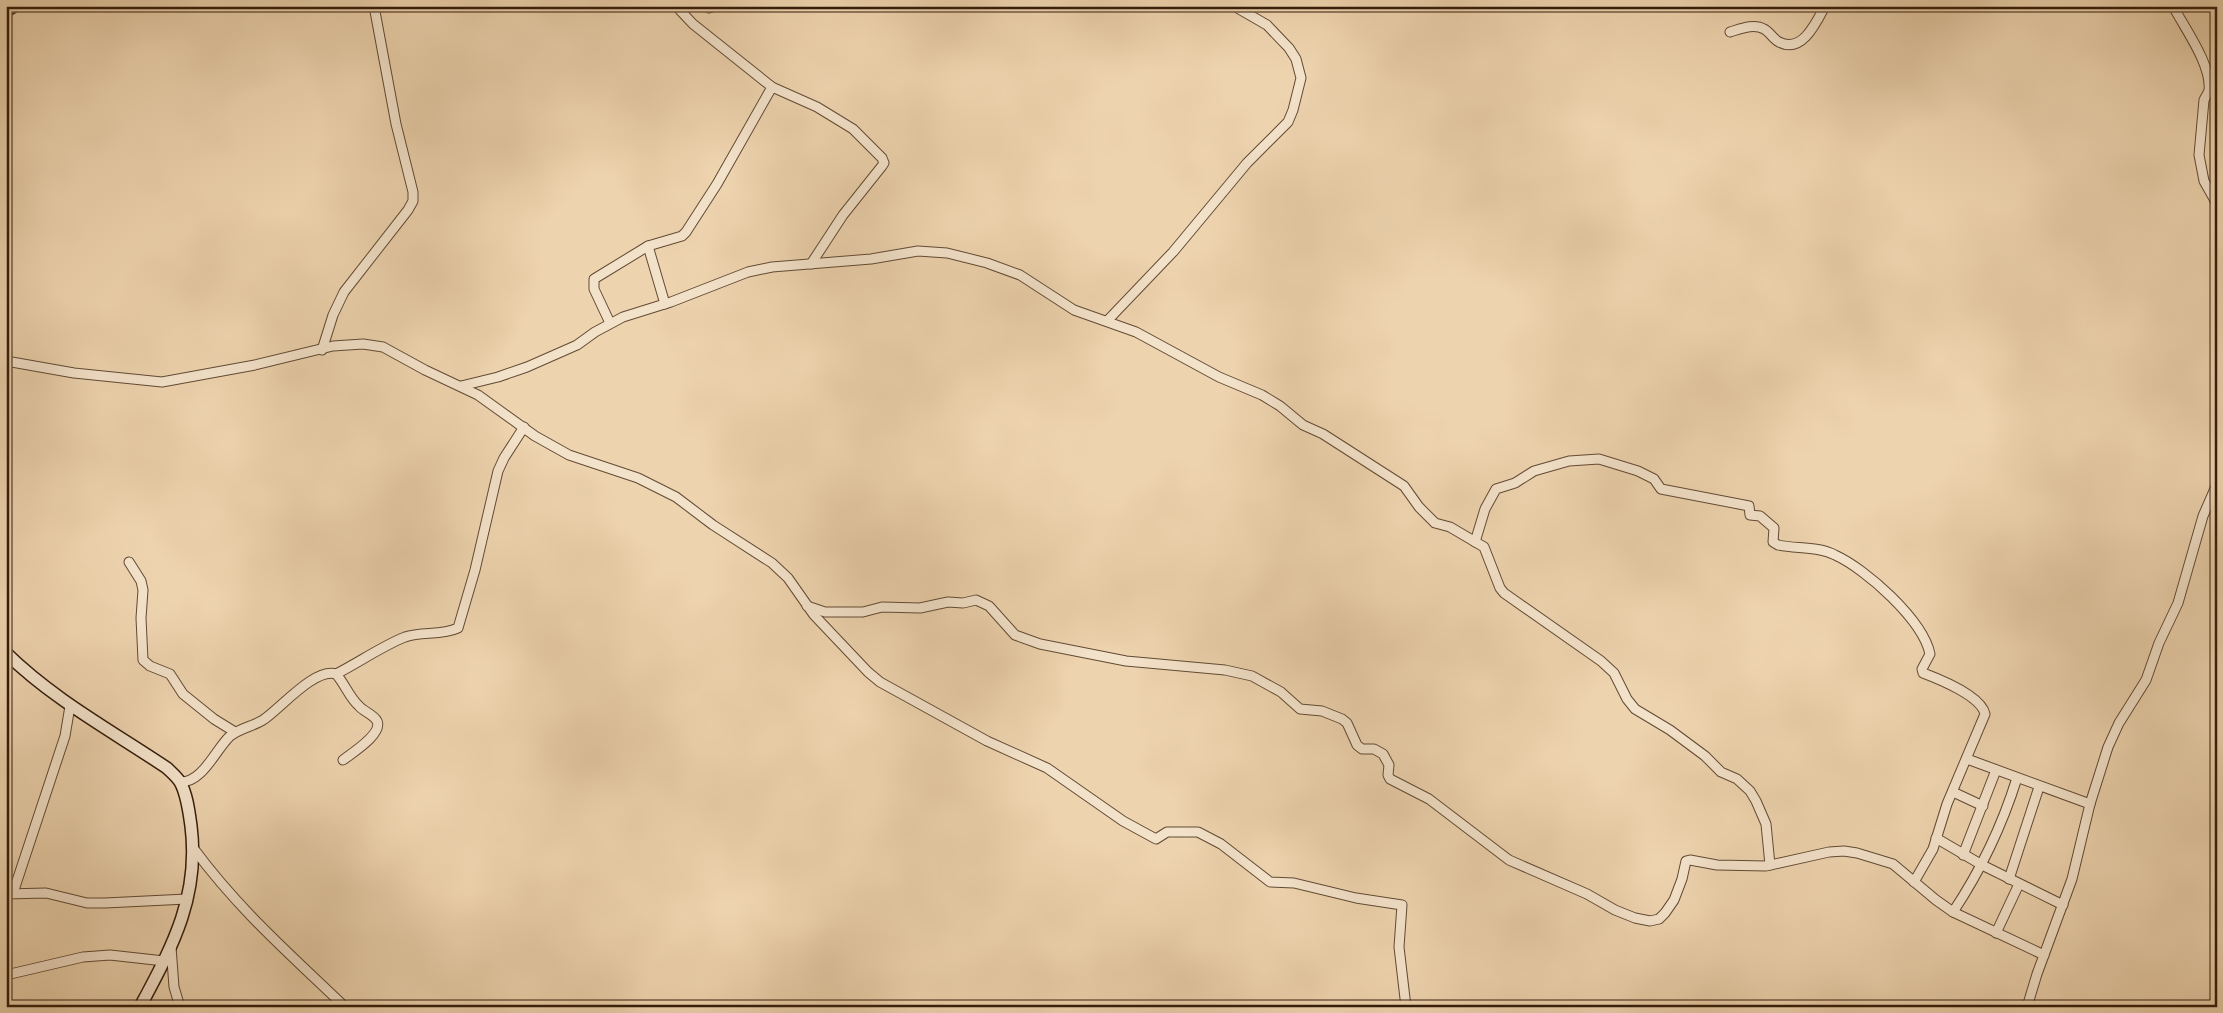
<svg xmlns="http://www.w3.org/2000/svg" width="2223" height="1013" viewBox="0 0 2223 1013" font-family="'Libre Caslon Text',serif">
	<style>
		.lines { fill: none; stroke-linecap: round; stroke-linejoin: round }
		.street-casing { stroke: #624a34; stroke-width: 11 }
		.secondary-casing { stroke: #341d0b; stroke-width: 14 }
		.street { stroke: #f3e2ca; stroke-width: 9 }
		.secondary { stroke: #f3e2ca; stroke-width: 11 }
	</style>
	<rect width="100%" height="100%" fill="#edd3ae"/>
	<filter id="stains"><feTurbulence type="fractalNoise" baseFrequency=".004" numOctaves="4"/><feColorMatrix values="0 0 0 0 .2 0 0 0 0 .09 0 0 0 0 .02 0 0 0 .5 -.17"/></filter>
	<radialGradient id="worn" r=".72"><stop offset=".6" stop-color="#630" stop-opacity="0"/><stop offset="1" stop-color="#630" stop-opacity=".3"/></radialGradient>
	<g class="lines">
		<g class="street-casing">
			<g id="street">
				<path d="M676 6 693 24 772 87 817 107 853 129 882 158 884 163 882 166 843 215 811 264"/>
				<path d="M707 6 709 8 716 6"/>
				<path d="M2173 6C2185 29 2212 65 2209 91"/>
				<path d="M1730 32C1740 29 1754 23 1764 29 1770 32 1773 39 1779 42 1802 54 1816 23 1825 6"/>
				<path d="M2217 85 2209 91 2204 100 2199 155 2204 181 2217 204"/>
				<path d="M648 246 665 304"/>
				<path d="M1108 320 1173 252 1247 163 1288 122 1293 110 1301 78 1296 59 1289 48 1267 25 1234 6"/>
				<path d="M610 323 594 289V279L648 246 682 236 686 232 717 184 772 87"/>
				<path d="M322 350 333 315 344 292 408 210 413 201V192L396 124 374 6"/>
				<path d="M6 361 74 373 162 382 255 365 333 346 363 344 383 347 425 370 478 395 535 436 569 455 638 478 676 497 713 525 772 563 788 578 814 615 868 672 880 682 987 741 1047 768 1123 821 1156 839 1167 832H1198L1221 844 1270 882 1294 883 1356 898 1402 905 1399 947 1406 1007"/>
				<path d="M461 386 498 377 527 367 577 345 595 332 623 317 671 302 748 272 772 267 871 259 918 251 947 253 987 263 1020 275 1074 310 1136 332 1219 377 1262 395 1280 406 1303 425 1323 434 1404 486 1419 507 1435 523 1450 527 1484 547 1500 588 1504 593 1601 661 1614 673 1627 699 1635 709 1670 730 1705 756 1721 772 1737 779 1750 791 1756 801 1766 824 1770 865"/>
				<path d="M1475 542 1485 509 1496 489 1515 483 1534 471 1569 461 1599 459 1638 471 1654 479 1661 489 1749 506 1750 515 1760 516 1774 528 1773 542 1778 545C1796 549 1818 546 1835 555 1866 569 1923 620 1930 654L1922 669 1923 673C1939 679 1981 696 1985 714L1947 804 1933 849 1914 882"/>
				<path d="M129 562 141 581 143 590 141 618 143 660 150 666 170 674 183 694 214 719 235 732"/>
				<path d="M807 606 825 612H863L882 607 920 608 948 602 963 603 976 600 989 606 1015 635 1040 644 1126 661 1225 670 1252 676 1281 692 1300 709 1322 711 1342 719 1347 723 1357 745 1362 749H1374L1383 754 1389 765 1388 775 1390 779 1429 799 1509 860 1587 894 1615 910 1635 918 1650 921 1659 919 1665 913 1674 900 1682 879 1686 861 1690 860 1717 865 1766 866 1829 852 1844 851 1857 853 1893 864 1936 900 1953 912 2044 955"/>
				<path d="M336 674C358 663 382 646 405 637 422 631 441 636 458 628L475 570 498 471 504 458 524 427"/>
				<path d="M1967 759 2090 804"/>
				<path d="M180 782C202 783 215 751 229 737 239 728 252 727 263 720 280 709 315 667 336 674 345 684 349 697 359 706 364 712 373 714 377 721 383 734 352 753 343 760"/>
				<path d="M1953 792 1983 806"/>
				<path d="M1936 838 1982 865 2063 905"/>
				<path d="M194 849C240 911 290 954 345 1007"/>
				<path d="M1963 855 1996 770"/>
				<path d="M2009 879 2039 787"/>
				<path d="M13 893 65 736 70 706"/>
				<path d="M6 894 46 893 87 903H105L187 899"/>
				<path d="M1953 912C1981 870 2002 826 2017 778"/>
				<path d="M1996 933 2019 884"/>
				<path d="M171 947 174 987 180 1007"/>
				<path d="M6 975 83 957 110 955 164 961"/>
				<path d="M2027 1007 2037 974 2072 879 2090 804 2108 747 2119 723 2146 680 2159 643 2178 603 2203 516 2217 484"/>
			</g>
		</g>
		<g class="secondary-casing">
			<g id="secondary">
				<path d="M6 11 14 6"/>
				<path d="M6 653C54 700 112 731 167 768 171 772 177 777 180 782 187 794 189 812 191 826 200 897 172 947 140 1007"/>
			</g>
		</g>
		<use href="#street" class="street"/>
		<use href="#secondary" class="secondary"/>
	</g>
	<rect width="2223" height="1013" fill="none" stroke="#edd3ae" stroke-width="25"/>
	<rect x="8" y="8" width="2208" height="998" fill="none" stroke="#341d0b" stroke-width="2.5"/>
	<rect x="12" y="12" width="2198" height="988" fill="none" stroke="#341d0b"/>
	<rect width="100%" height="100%" filter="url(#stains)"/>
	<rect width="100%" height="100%" fill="url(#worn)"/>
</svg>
